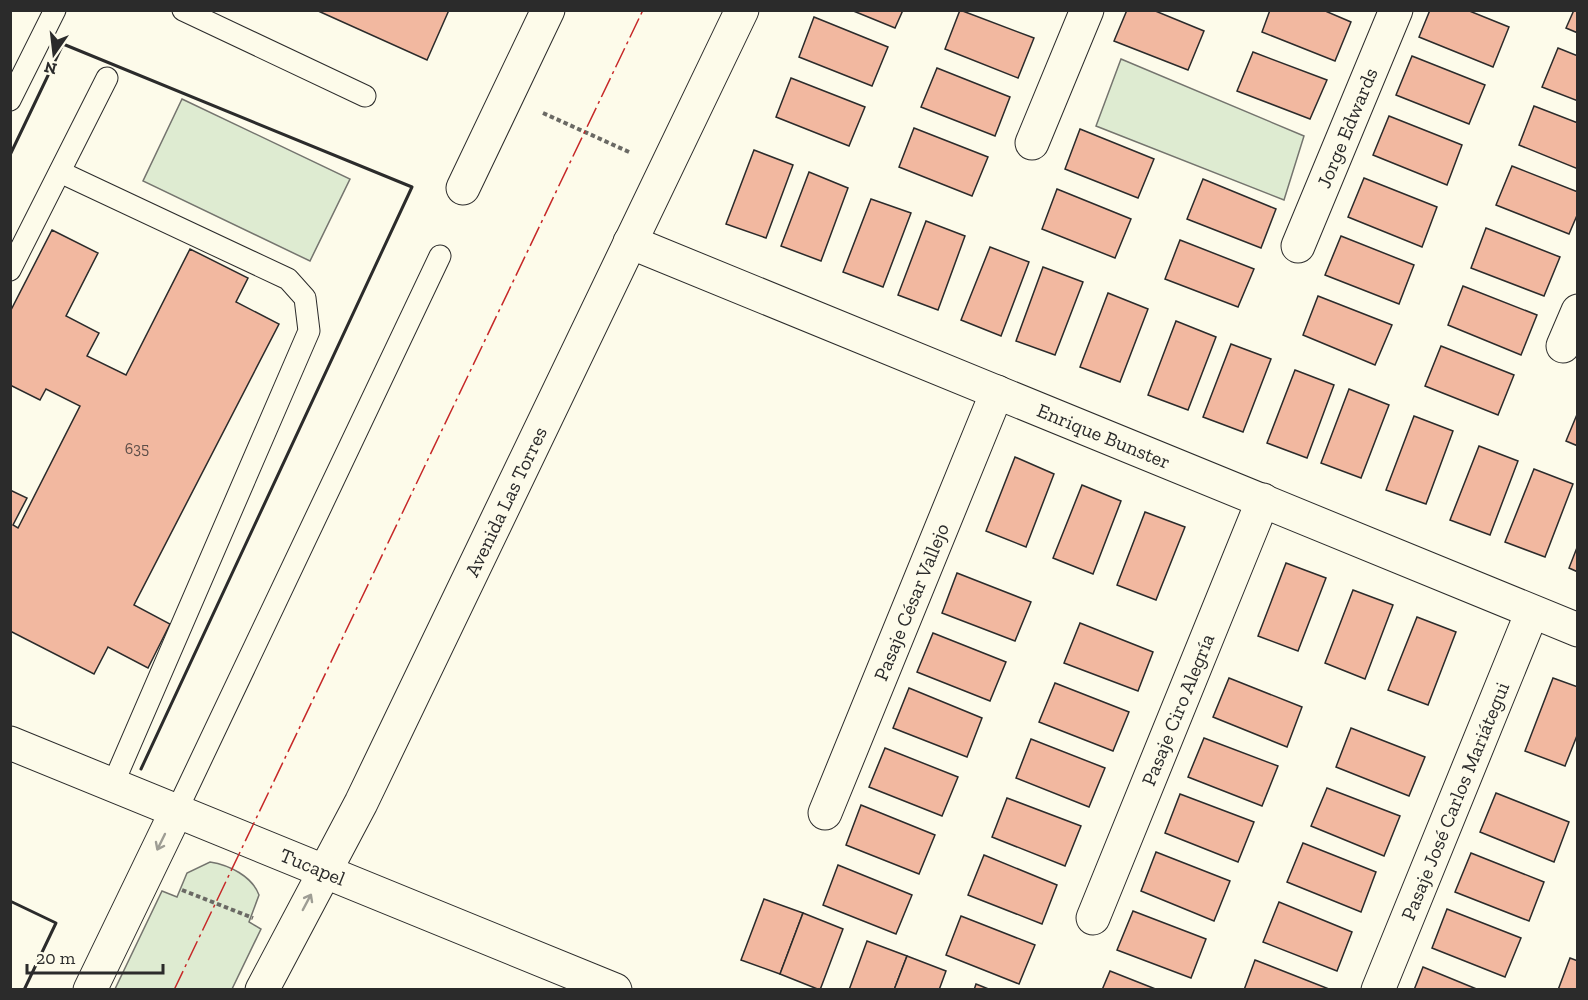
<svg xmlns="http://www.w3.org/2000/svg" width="1588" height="1000" viewBox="0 0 1588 1000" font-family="'Zilla Slab',serif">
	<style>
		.green { fill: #deebd1; stroke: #74746e; stroke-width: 1.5 }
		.building { fill: #f2b8a0; stroke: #2b2b2b; stroke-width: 1.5 }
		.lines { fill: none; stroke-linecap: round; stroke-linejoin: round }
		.lane-casing { stroke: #2b2b2b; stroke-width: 23 }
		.street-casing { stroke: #2b2b2b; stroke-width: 35 }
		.secondary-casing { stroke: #2b2b2b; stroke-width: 35 }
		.path { stroke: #6a6964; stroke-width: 4; stroke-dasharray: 4.5 3; stroke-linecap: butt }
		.lane { stroke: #fdfbea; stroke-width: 21 }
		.street { stroke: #fdfbea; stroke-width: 33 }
		.secondary { stroke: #fdfbea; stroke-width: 33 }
		.wall { stroke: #2b2b2b; stroke-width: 3 }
		.power { stroke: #c62828; stroke-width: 1.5; stroke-dasharray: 21 4.5 3 4.5; stroke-linecap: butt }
		.oneway { stroke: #9e9d94 }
		.labels { text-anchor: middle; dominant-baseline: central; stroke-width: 4.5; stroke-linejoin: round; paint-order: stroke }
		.number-label { font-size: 16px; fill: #5d4e48 }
		.street-label { font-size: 20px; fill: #2b2b2b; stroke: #fdfbea }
	</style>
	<rect width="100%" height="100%" fill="#fdfbea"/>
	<g class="green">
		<path d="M1121 59 1304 136 1284 200 1096 126Z"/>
		<path d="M182 99 350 179 310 261 143 181Z"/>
		<path d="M210 862C229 865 252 876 259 895L249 922 261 929 232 989H115L162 891 177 897 187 873Z"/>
	</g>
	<g class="building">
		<path d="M316 10H449L427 60Z"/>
		<path d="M851 10H903L895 28Z"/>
		<path d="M960 10 1034 38 1018 78 945 49Z"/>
		<path d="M1127 10H1153L1204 31 1188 70 1114 41Z"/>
		<path d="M1270 10H1323L1351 22 1335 61 1262 32Z"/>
		<path d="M1430 10H1467L1509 27 1493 67 1419 37Z"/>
		<path d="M1574 10H1578V33L1566 28Z"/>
		<path d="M814 17 888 47 872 86 799 57Z"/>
		<path d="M1558 48 1578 56V101L1542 87Z"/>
		<path d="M1253 52 1327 80 1310 119 1237 91Z"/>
		<path d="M1412 56 1485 85 1469 124 1396 95Z"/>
		<path d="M937 68 1010 97 995 136 921 107Z"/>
		<path d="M791 78 865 107 849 146 776 117Z"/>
		<path d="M1534 106 1578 123V169L1519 145Z"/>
		<path d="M1389 116 1462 145 1447 185 1373 155Z"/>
		<path d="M914 128 988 157 972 196 899 167Z"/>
		<path d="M1080 129 1154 159 1138 198 1065 169Z"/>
		<path d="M754 150 793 165 766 238 726 224Z"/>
		<path d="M1512 166 1578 192V213L1569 234 1496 205Z"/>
		<path d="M809 172 848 188 821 261 781 246Z"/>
		<path d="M1364 178 1437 207 1422 247 1348 217Z"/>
		<path d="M1203 179 1276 209 1261 248 1187 219Z"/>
		<path d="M1057 189 1131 219 1115 258 1042 229Z"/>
		<path d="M871 199 911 213 883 287 843 272Z"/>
		<path d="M926 221 965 236 938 310 898 295Z"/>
		<path d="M1486 228 1560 257 1544 296 1471 268Z"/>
		<path d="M52 230 98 253 66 316 99 333 87 356 126 375 190 249 248 278 236 302 279 324 134 605 170 624 148 668 108 647 94 674 10 631V490L27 498 13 525 18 528 80 406 46 389 40 400 10 385V312Z"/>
		<path d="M1341 236 1414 265 1399 304 1325 275Z"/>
		<path d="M1180 240 1254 269 1238 307 1165 279Z"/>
		<path d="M990 247 1029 262 1001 336 961 320Z"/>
		<path d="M1043 267 1083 282 1055 355 1016 341Z"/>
		<path d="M1463 286 1537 315 1521 355 1448 325Z"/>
		<path d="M1108 293 1148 309 1120 382 1080 367Z"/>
		<path d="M1318 296 1392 325 1375 365 1303 335Z"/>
		<path d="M1176 321 1216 337 1188 410 1148 395Z"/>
		<path d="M1231 344 1271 359 1243 432 1203 417Z"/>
		<path d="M1441 346 1514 375 1498 415 1425 386Z"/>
		<path d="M1295 370 1334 385 1307 458 1267 443Z"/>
		<path d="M1349 389 1389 405 1361 478 1321 463Z"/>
		<path d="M1578 412V446L1566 441Z"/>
		<path d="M1414 416 1453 431 1426 504 1386 490Z"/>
		<path d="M1479 446 1518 461 1490 535 1450 520Z"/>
		<path d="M1015 457 1054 474 1026 547 986 531Z"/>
		<path d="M1534 469 1573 484 1545 557 1505 542Z"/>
		<path d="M1082 485 1121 501 1093 574 1053 558Z"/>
		<path d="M1145 512 1185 527 1156 600 1117 585Z"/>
		<path d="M1578 545V572L1569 568Z"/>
		<path d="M1286 563 1326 578 1298 651 1258 636Z"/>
		<path d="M957 573 1031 602 1015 641 942 613Z"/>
		<path d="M1353 590 1393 605 1365 679 1325 663Z"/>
		<path d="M1417 617 1456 632 1428 705 1388 690Z"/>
		<path d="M1080 623 1153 652 1138 691 1064 663Z"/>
		<path d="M933 633 1006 662 990 701 917 672Z"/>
		<path d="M1229 678 1302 707 1287 747 1213 717Z"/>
		<path d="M1553 678 1578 687V733L1565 766 1525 751Z"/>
		<path d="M1055 683 1129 712 1113 751 1039 722Z"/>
		<path d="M909 688 982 718 967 757 893 728Z"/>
		<path d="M1351 728 1425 757 1409 796 1336 767Z"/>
		<path d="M1204 738 1278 766 1262 806 1188 777Z"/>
		<path d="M1031 739 1105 768 1089 807 1016 778Z"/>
		<path d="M885 748 958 777 942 816 869 787Z"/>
		<path d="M1327 788 1400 816 1384 856 1311 826Z"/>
		<path d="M1496 793 1569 822 1554 862 1480 832Z"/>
		<path d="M1180 794 1254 822 1238 862 1165 833Z"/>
		<path d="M1007 798 1081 826 1065 866 992 837Z"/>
		<path d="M861 805 935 835 919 874 846 845Z"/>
		<path d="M1303 843 1376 872 1361 912 1287 882Z"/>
		<path d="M1156 852 1230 881 1214 921 1141 891Z"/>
		<path d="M1471 853 1544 882 1529 921 1455 892Z"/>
		<path d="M984 855 1057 885 1042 924 968 895Z"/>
		<path d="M838 865 912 895 896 934 823 905Z"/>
		<path d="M764 899 803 913 780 974 741 960Z"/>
		<path d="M1279 902 1352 932 1337 971 1263 942Z"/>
		<path d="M1447 909 1521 938 1505 977 1432 948Z"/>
		<path d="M1133 911 1206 939 1191 978 1117 950Z"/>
		<path d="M803 913 843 929 820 990 780 974Z"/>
		<path d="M961 916 1035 945 1019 984 946 955Z"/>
		<path d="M867 941 907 956 894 990H849Z"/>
		<path d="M907 956 946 971 939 990H894Z"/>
		<path d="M1570 958 1578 961V990H1558Z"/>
		<path d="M1255 960 1329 989V990H1244Z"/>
		<path d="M1423 967 1479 990H1414Z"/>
		<path d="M1110 971 1158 990H1102Z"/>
		<path d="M976 984 991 990H974Z"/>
	</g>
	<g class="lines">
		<g class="lane-casing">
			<g id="lane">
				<path d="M183 10 365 96"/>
				<path d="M10 100 55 10"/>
				<path d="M60 172 288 279 305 298 309 331 113 784"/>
				<path d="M10 270 107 78"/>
				<path d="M177 810 440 256"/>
			</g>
		</g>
		<g class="street-casing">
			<g id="street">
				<path d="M1032 143 1087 10"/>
				<path d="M463 188 548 10"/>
				<path id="s1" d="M630 242 1578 630"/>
				<path id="s2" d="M1298 246 1396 10"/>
				<path d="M1563 346 1578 311"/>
				<path id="s3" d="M825 813 997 392"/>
				<path id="s4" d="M1093 918 1263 500"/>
				<path d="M90 990 177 810"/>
				<path id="s5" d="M262 990 361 803 742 10"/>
				<path id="s6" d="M1378 990 1532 612"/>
			</g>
		</g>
		<g class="secondary-casing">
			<g id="secondary">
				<path id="s7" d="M10 743 615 990"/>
			</g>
		</g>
		<g class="path">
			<path d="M543 113 629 152"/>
			<path d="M182 890 253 918"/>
		</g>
		<use href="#lane" class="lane"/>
		<use href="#street" class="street"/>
		<use href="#secondary" class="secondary"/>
		<g class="wall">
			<path d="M10 155 63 44 412 187 141 769"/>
			<path d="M10 901 56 923 24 990"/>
		</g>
		<path class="power" d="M174 990 643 10"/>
	</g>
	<defs><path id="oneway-shaft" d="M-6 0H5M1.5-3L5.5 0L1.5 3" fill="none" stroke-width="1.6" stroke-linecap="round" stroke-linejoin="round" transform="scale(1.5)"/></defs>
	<g class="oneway">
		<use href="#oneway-shaft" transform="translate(161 842) rotate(116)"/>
		<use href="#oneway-shaft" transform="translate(307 902) rotate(-62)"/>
	</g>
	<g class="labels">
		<g class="number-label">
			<text x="137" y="448">635</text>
		</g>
		<g class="street-label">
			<text stroke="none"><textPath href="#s2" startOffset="128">Jorge Edwards</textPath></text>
			<text stroke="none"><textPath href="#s1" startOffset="512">Enrique Bunster</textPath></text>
			<text stroke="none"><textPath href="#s5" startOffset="546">Avenida Las Torres</textPath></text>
			<text stroke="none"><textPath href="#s3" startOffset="228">Pasaje César Vallejo</textPath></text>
			<text stroke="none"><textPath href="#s4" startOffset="225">Pasaje Ciro Alegría</textPath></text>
			<text stroke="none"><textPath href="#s6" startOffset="204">Pasaje José Carlos Mariátegui</textPath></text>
			<text stroke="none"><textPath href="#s7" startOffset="327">Tucapel</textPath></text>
		</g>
	</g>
	<rect width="1588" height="1000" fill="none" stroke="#2b2b2b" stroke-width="24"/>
	<g transform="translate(54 54) rotate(194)" stroke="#fdfbea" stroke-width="4.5" paint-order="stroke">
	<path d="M0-4.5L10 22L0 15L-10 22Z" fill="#2b2b2b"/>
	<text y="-9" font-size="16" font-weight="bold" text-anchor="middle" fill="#2b2b2b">N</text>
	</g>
	<path d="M27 964v9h136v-9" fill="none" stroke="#2b2b2b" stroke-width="3"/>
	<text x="36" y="964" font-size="18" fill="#2b2b2b" stroke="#fdfbea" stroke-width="4.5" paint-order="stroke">20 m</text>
</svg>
